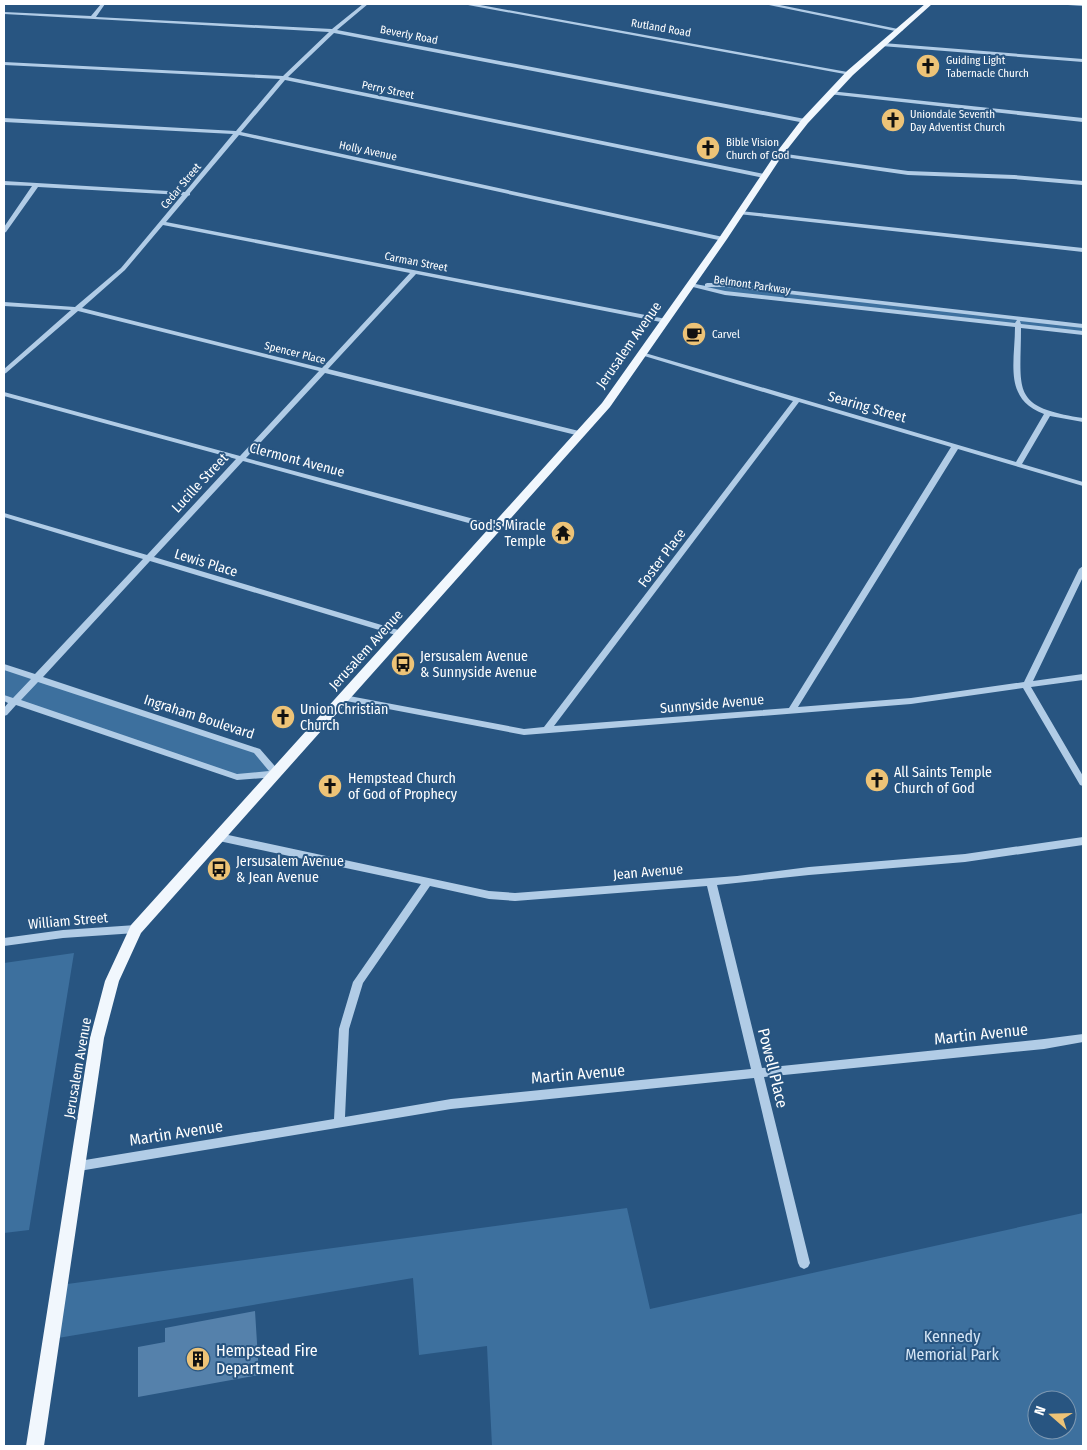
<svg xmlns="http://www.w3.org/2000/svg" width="1087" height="1450" viewBox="0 0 1087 1450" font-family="'Fira Sans Condensed',sans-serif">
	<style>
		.green { fill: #3d709e; fill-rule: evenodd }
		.building { fill: #5581ab }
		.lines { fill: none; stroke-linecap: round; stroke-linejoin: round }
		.minor { fill: #b1cce6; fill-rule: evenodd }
		.major { fill: #f1f7fd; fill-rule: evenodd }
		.labels { text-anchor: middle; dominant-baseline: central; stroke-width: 4; stroke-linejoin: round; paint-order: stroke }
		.far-street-label { font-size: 11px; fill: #fff; stroke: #285581 }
		.far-poi-label { font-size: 11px; fill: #fff; stroke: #285581; text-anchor: start }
		.street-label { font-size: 14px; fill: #fff; stroke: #285581 }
		.poi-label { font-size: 14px; fill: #fff; stroke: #285581; text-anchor: start }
		.near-street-label { font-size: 16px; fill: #fff; stroke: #285581 }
		.near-park-label { font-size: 16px; fill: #d4e5f5; stroke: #285581 }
		.near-poi-label { font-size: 16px; fill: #fff; stroke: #285581; text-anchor: start }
	</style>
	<rect width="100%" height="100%" fill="#285581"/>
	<g class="green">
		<path d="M691 285H726L1083 326V333L725 293Z"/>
		<path d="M4 667 257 751 277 774 237 777 4 698Z"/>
		<path d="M74 953 29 1230 4 1233V963Z"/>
		<path d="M627 1208 650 1309 1083 1213V1446H492L487 1346 419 1355 413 1278 52 1339 60 1285ZM1037 1400H1067V1430H1037Z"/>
	</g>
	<path class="building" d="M255 1311 259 1375 138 1397V1347L165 1342V1328Z"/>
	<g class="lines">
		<g class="minor">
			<path d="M101 4H105L96 17 332 29 363 4H368L337 30 805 119 808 121 805 123 334 33 288 77 764 174 767 176 764 178 285 80 241 132 723 237 726 239 723 241 239 135 190 193V195L188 196 166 222 666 319 669 321 666 323 416 274 328 369 583 432V436H580L325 373 246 458 500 526 501 528 500 530H494L243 461 154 557 405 632 406 634 405 636H399L150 561 43 677 260 749 280 772 282 774 280 776 277 777 237 780 16 705 7 715 4 716V708L8 703 4 701V695L13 698 31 679 4 670V664L35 674 143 559 4 517V513L147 555 236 459 4 396V392L240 456 319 371 78 311 6 373 4 374V369L71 310 4 306V302L75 307 121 268 182 195 38 187 6 232 4 233V227L32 186 4 185V181L185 192 233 134 4 122V118L236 131 280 79 4 65V62L283 76 329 32 4 14V12L91 16ZM163 225 410 273 322 368 82 308 125 270ZM38 682 254 753 269 771 237 774 21 700Z"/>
			<path d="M466 4H475L853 73 850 75 468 5Z"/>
			<path d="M767 4H775L903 30 900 32 769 5Z"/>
			<path d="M1066 4H1083V6L1068 5Z"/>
			<path d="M883 43 1083 59V62L881 46V44Z"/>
			<path d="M830 91 1083 118V122L828 94V92Z"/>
			<path d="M779 153 908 171 1014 175 1083 181V185L1014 179 908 175 777 156 776 155Z"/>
			<path d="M740 211 1083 248V252L738 214V212Z"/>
			<path d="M691 283 705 286V284L707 283H726L1083 324V328L1020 321 1021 324 1083 331V335L1021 328C1021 391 1010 407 1083 418V422L1050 416 1022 464 1083 482V486L958 449 798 707 911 698 1024 682 1079 569 1083 566V577L1033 681 1083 674V680L1031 687 1083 776V786L1080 785 1023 688 911 704 524 735 341 700 340 698 344 695 524 729 544 727 793 401 641 355V353H645L1016 462 1044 414C1003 399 1015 362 1015 327L725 295 689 286V284ZM707 287H726L1017 320 1015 323 725 291ZM799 402 951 447 789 708 554 726Z"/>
			<path d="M219 833 489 891 515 893 737 876 809 867 965 854 1083 837V845L965 862 809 875 717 885 762 1068 1044 1039 1083 1034V1042L1044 1049 764 1077 810 1263 808 1267 804 1269 800 1267 798 1263 754 1078 451 1109 79 1171 75 1170 73 1166 75 1162 79 1161 334 1119 339 1029 353 982 421 884 219 841 216 840 214 837 216 834ZM430 886 489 899 515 901 707 886 751 1069 451 1099 345 1117 349 1029 363 983Z"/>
			<path d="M136 925 139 926 141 929 139 932 136 933 63 938 4 946V938L63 930Z"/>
		</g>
		<path class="major" d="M925 4H932L853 75 808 123 782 156 727 239 610 407 141 933 119 981 104 1038 44 1446H26L90 1038 105 981 131 925 602 403 719 238 776 153 802 119 847 71Z"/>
	</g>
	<defs>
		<g id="church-disc" transform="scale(1.25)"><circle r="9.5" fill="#edc377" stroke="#285581"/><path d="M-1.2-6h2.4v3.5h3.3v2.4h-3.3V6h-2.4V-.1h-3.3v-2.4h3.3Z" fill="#111"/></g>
		<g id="cafe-disc" transform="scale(1.25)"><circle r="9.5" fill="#edc377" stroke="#285581"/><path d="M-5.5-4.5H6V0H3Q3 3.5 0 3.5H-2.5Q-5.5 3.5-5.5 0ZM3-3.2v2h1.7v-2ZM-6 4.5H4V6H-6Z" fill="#111"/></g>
		<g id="temple-disc" transform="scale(1.25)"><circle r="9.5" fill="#edc377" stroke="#285581"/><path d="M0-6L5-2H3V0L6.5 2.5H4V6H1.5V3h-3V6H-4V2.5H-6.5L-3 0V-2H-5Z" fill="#111"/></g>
		<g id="bus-disc" transform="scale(1.25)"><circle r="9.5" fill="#edc377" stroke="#285581"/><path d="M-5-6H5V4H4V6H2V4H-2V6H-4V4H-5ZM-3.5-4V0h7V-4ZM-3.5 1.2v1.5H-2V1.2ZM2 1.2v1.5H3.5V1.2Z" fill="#111"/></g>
		<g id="building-disc" transform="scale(1.25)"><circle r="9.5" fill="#edc377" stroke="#285581"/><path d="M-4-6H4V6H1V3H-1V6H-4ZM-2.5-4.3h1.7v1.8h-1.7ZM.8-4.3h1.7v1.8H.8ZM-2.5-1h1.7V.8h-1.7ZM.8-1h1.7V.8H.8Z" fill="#111"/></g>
	</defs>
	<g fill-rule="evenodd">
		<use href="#church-disc" x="928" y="66"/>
		<use href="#church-disc" x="893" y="120"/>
		<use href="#church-disc" x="708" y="148"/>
		<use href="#cafe-disc" x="694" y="334"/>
		<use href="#temple-disc" x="563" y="533"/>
		<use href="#bus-disc" x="403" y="664"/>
		<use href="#church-disc" x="283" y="717"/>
		<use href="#church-disc" x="877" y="780"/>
		<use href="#church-disc" x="330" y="786"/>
		<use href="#bus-disc" x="219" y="869"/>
		<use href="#building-disc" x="198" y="1359"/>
	</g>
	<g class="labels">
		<g class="far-street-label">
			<text transform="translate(661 28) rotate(10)">Rutland Road</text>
			<text transform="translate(409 35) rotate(11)">Beverly Road</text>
			<text transform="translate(388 90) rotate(12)">Perry Street</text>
			<text transform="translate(368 151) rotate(12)">Holly Avenue</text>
			<text transform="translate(181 186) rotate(-50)">Cedar Street</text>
			<text transform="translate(416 262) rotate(11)">Carman Street</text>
			<text transform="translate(752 285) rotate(8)">Belmont Parkway</text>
			<text transform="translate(295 353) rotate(14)">Spencer Place</text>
		</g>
		<g class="far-poi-label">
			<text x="946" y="60">Guiding Light<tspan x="946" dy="13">Tabernacle Church</tspan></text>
			<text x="910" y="114">Uniondale Seventh<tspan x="910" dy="13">Day Adventist Church</tspan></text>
			<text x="726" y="142">Bible Vision<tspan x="726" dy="13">Church of God</tspan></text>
			<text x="712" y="334">Carvel</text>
		</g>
		<g class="street-label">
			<text transform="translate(629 345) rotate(-55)">Jerusalem Avenue</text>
			<text transform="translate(867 407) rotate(16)">Searing Street</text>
			<text transform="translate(297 460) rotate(15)">Clermont Avenue</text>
			<text transform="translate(200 483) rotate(-47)">Lucille Street</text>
			<text transform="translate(662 558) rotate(-53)">Foster Place</text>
			<text transform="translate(206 563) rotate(17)">Lewis Place</text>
			<text transform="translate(366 650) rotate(-48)">Jerusalem Avenue</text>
			<text transform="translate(712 704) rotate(-5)">Sunnyside Avenue</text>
			<text transform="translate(199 717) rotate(18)">Ingraham Boulevard</text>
			<text transform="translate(648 872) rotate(-5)">Jean Avenue</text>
			<text transform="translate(68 921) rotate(-5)">William Street</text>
			<text transform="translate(78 1068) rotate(-80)">Jerusalem Avenue</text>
		</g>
		<g class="poi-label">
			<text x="546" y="525" text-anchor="end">God's Miracle<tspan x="546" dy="16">Temple</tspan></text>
			<text x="420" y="656">Jersusalem Avenue<tspan x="420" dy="16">&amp; Sunnyside Avenue</tspan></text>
			<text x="300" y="709">Union Christian<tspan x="300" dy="16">Church</tspan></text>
			<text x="894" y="772">All Saints Temple<tspan x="894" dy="16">Church of God</tspan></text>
			<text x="348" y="778">Hempstead Church<tspan x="348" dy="16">of God of Prophecy</tspan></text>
			<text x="236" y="861">Jersusalem Avenue<tspan x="236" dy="16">&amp; Jean Avenue</tspan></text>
		</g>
		<g class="near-street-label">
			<text transform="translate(981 1034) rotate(-6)">Martin Avenue</text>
			<text transform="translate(773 1068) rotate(76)">Powell Place</text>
			<text transform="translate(578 1074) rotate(-5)">Martin Avenue</text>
			<text transform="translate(176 1133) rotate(-9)">Martin Avenue</text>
		</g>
		<g class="near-park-label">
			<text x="952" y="1336">Kennedy<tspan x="952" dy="18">Memorial Park</tspan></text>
		</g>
		<g class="near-poi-label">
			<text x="216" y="1350">Hempstead Fire<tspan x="216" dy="18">Department</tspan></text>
		</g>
	</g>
	<rect width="1087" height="1450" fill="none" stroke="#ffffff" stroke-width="10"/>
	<g transform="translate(1052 1415) rotate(290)"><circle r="24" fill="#285581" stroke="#7e99b3"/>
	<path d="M0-4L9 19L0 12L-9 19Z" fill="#edc377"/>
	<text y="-8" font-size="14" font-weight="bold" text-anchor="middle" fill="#ffffff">N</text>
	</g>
</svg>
